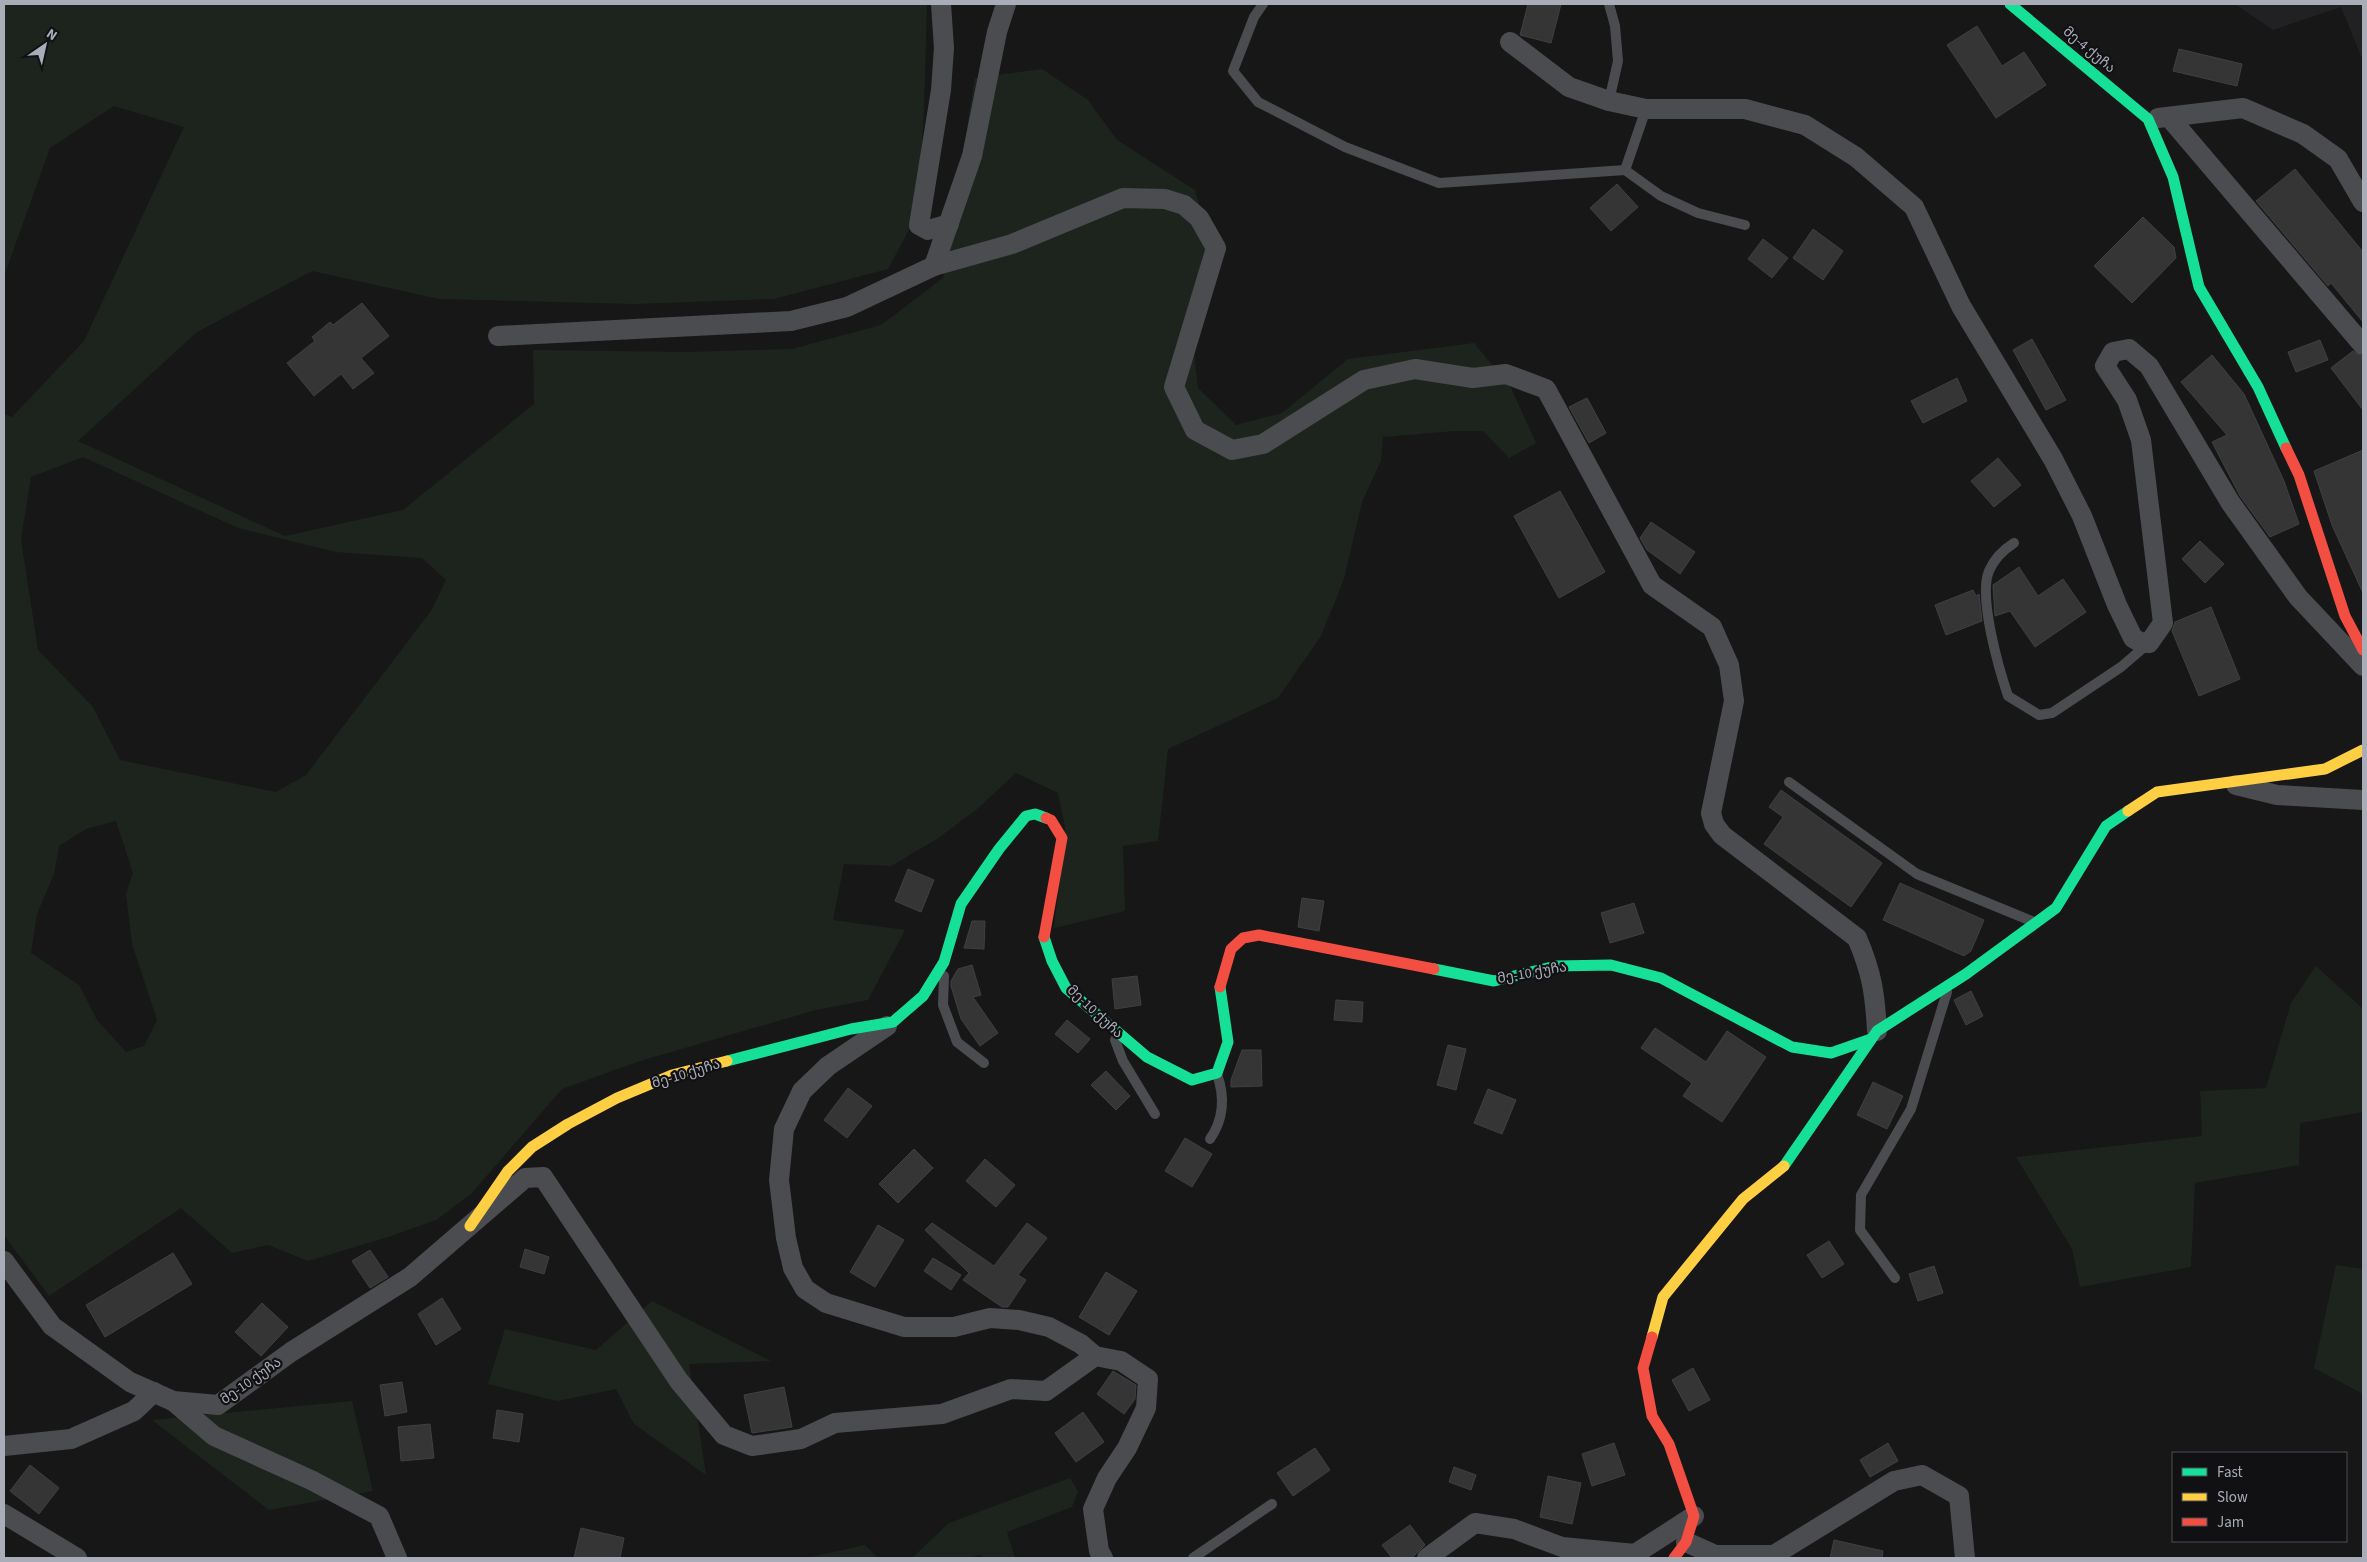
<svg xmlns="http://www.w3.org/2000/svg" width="2367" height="1562" viewBox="0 0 2367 1562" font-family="'Source Sans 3','Noto Sans Georgian',sans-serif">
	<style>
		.built { fill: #212123 }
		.green { fill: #1d241e; fill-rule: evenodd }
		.building { fill: #353536; stroke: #3f4043 }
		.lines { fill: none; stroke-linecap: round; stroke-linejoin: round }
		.lane { stroke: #4b4c50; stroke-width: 10 }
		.street { stroke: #4b4c50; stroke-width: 20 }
		.fast { stroke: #16e098; stroke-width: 11 }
		.slow { stroke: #ffcf43; stroke-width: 11 }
		.jam { stroke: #f24e42; stroke-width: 11 }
		.labels { text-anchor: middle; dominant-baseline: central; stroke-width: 4.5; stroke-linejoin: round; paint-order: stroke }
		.street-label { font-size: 14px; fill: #a8adb8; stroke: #111113 }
	</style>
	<rect width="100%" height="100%" fill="#171717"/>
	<path class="built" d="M2235 4H2363V61L2341 7 2273 30Z"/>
	<g class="green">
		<path d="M4 4H927L924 110 918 213 888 269 774 299 635 304 439 299 312 271 197 332 78 441 285 536 403 510 534 404 533 350 686 352 792 349 881 325 943 278 975 78 1042 69 1088 100 1117 140 1195 190 1214 258 1191 326 1198 388 1236 425 1282 413 1348 359 1474 343 1511 388 1536 443 1509 458 1483 431H1455L1383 437 1381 461 1362 502 1344 579 1321 636 1278 698 1168 749 1158 841 1123 846 1125 911 1054 928 1065 827 1058 793 1016 773 977 809 937 839 891 866 844 864 833 920 905 930 868 1000 816 1010 640 1061 562 1089 471 1194 436 1220 388 1237 308 1261 268 1245 232 1253 181 1208 49 1296 4 1235V414L12 417 84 341 184 127 114 106 50 148 4 276ZM83 457 238 528 336 552 422 558 446 580 431 611 306 775 276 792 120 760 93 707 38 650 21 539 31 477ZM116 821 133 873 126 894 132 944 157 1020 144 1046 126 1052 97 1020 79 985 31 953 37 914 54 874 59 846 86 829Z"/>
		<path d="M2316 966 2363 1009V1112L2300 1123 2299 1165 2195 1183 2191 1267 2080 1287 2072 1249 2016 1157 2202 1136 2200 1091 2266 1088 2291 1003Z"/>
		<path d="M2336 1265 2363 1269V1394L2314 1368Z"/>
		<path d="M652 1301 771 1361 689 1364 706 1475 634 1424 616 1389 557 1401 488 1384 505 1329 596 1350Z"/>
		<path d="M352 1401 373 1491 269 1510 152 1420Z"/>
		<path d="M1070 1478 1078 1491 1072 1507 1007 1532 1015 1558H982L981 1555 967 1558H912L949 1523Z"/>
		<path d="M865 1545 878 1558H807Z"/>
	</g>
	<g class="building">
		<path d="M1528 4H1561L1551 43 1520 35Z"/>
		<path d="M1977 26 2002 66 2024 52 2046 85 1996 118 1947 45Z"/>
		<path d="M2179 49 2242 64 2237 86 2173 71Z"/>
		<path d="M2295 169 2363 252V322L2331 283 2328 286 2256 201Z"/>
		<path d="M1617 184 1638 207 1611 231 1590 208Z"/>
		<path d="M2143 217 2174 247 2176 258 2132 303 2094 266Z"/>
		<path d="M1813 229 1843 251 1823 280 1793 258Z"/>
		<path d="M1763 239 1788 258 1772 278 1748 259Z"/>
		<path d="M362 303 389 336 361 358 374 373 353 389 341 374 314 396 287 363 315 341 312 337 330 322 333 325Z"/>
		<path d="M2032 339 2066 400 2046 410 2013 350Z"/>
		<path d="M2320 340 2328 360 2296 372 2288 352Z"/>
		<path d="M2353 351 2363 357V410L2331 368Z"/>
		<path d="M2212 355 2244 394 2284 481 2299 524 2270 537 2240 496 2212 442 2227 435 2181 382Z"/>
		<path d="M1957 378 1967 401 1923 423 1911 401Z"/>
		<path d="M1587 398 1606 433 1589 443 1569 407Z"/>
		<path d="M2363 450V593L2332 525 2314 471Z"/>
		<path d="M1998 458 2021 485 1994 507 1971 481Z"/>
		<path d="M1560 491 1605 572 1559 598 1514 516Z"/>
		<path d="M1651 522 1695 552 1680 574 1647 550 1640 538Z"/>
		<path d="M2200 541 2224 564 2205 583 2182 559Z"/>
		<path d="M2019 567 2038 596 2063 579 2086 612 2035 647 2010 611 1995 616 1993 585Z"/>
		<path d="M1973 590 1976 596 1979 594 1982 621 1946 635 1935 605Z"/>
		<path d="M2211 607 2240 679 2199 696 2172 631 2175 622Z"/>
		<path d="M1781 790 1882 863 1851 907 1764 844 1783 817 1769 807Z"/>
		<path d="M908 869 934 880 921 912 895 901Z"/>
		<path d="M1900 883 1984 920 1971 951 1964 956 1883 920Z"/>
		<path d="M1302 898 1324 901 1319 931 1298 927Z"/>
		<path d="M1634 903 1644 933 1610 943 1601 913Z"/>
		<path d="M972 921H985L984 949 964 948Z"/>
		<path d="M972 965 981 995 973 997 998 1033 980 1046 961 1019 951 986V981L958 969Z"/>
		<path d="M1137 976 1141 1005 1115 1009 1112 979Z"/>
		<path d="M1971 991 1983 1016 1966 1025 1954 1000Z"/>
		<path d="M1336 1000 1363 1002 1362 1022 1334 1020Z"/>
		<path d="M1067 1020 1090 1039 1078 1053 1055 1034Z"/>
		<path d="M1655 1028 1706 1062 1727 1031 1766 1057 1722 1122 1683 1096 1692 1083 1641 1048Z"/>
		<path d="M1448 1045 1466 1049 1456 1090 1437 1085Z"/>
		<path d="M1242 1050H1261L1262 1086 1231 1087V1080Z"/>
		<path d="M1106 1071 1130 1096 1116 1110 1091 1085Z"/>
		<path d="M1873 1082 1903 1096 1887 1129 1857 1115Z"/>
		<path d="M848 1088 872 1106 847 1138 824 1120Z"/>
		<path d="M1488 1089 1516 1100 1502 1134 1474 1123Z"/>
		<path d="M1185 1138 1212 1154 1192 1187 1165 1171Z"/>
		<path d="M914 1149 933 1168 898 1203 879 1184Z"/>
		<path d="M985 1159 1015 1185 996 1207 966 1181Z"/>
		<path d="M932 1223 994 1266 1027 1223 1047 1238 1018 1275 1026 1280 1008 1307H1002L963 1280 969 1273 925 1230Z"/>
		<path d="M878 1225 904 1240 875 1287 850 1272Z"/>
		<path d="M1829 1241 1844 1264 1822 1278 1807 1255Z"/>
		<path d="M525 1249 549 1257 544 1274 520 1267Z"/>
		<path d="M370 1250 388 1277 370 1288 352 1261Z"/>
		<path d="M173 1253 192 1284 105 1337 86 1305Z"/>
		<path d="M933 1258 961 1275 951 1290 924 1271Z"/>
		<path d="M1934 1266 1943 1293 1918 1301 1909 1274Z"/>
		<path d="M1106 1272 1137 1291 1109 1335 1079 1317Z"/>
		<path d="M442 1298 461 1329 436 1345 418 1314Z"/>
		<path d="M262 1303 288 1327 261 1356 235 1332Z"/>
		<path d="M1693 1368 1710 1400 1689 1411 1672 1380Z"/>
		<path d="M1113 1371 1136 1385 1135 1399 1124 1414 1097 1394Z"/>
		<path d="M402 1382 407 1412 385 1416 380 1385Z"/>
		<path d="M784 1387 792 1427 752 1433 744 1395Z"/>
		<path d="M497 1410 523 1414 519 1442 493 1438Z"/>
		<path d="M1083 1412 1104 1442 1076 1462 1055 1433Z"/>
		<path d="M430 1424 434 1458 401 1461 398 1427Z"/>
		<path d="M1614 1443 1625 1475 1592 1486 1582 1454Z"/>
		<path d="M1888 1443 1898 1461 1870 1477 1860 1460Z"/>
		<path d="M1315 1448 1330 1470 1293 1496 1277 1473Z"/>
		<path d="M30 1465 59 1488 39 1514 10 1491Z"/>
		<path d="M1454 1467 1476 1475 1471 1490 1449 1482Z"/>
		<path d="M1548 1476 1581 1483 1572 1524 1540 1517Z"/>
		<path d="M1410 1525 1425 1545 1412 1558H1392L1382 1545Z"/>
		<path d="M581 1528 624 1538 620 1558H574Z"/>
		<path d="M1834 1540 1883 1551 1882 1558H1830Z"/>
	</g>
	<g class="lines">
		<g class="lane">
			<path d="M1263 4 1254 17 1233 71 1258 102 1345 147 1439 183 1625 170"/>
			<path d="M1609 101 1618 61 1615 26 1609 4"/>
			<path d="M1646 109 1625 170 1661 196 1698 213 1745 225"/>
			<path d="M2014 543C2003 550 1994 559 1989 571 1978 597 1999 669 2008 696L2039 715 2052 713 2121 667 2149 643"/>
			<path d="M1789 782 1917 874 2034 922"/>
			<path d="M944 976 943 1005 957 1042 984 1063"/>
			<path d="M1115 1040 1123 1061 1155 1114"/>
			<path d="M1210 1139C1224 1119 1225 1097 1217 1074"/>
			<path d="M1895 1278 1860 1230 1861 1195 1911 1109 1947 992"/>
			<path d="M1193 1558 1272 1504"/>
		</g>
		<g class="street">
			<path d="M941 4 944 48 941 90 919 225 928 230 949 224"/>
			<path d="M1510 42 1569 87 1609 101 1646 109H1745L1805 125 1856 157 1914 207 1961 306 2053 459 2082 516 2117 605 2133 638 2140 642 2149 643 2163 623 2141 440 2127 400 2105 366 2113 352 2129 349 2149 366 2230 502 2298 597 2363 666"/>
			<path d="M2169 117 2363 345"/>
			<path d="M2158 118 2243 108 2303 134 2338 159 2363 202"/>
			<path d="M934 266 1012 244 1123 198 1165 199 1184 205 1199 218 1216 248 1174 387 1195 430 1232 450 1263 444 1364 380 1415 369 1473 378 1506 374 1546 389 1652 585 1712 627 1729 665 1734 701 1711 813 1714 824 1722 835 1857 938C1872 973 1875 994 1877 1031"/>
			<path d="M498 336 791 321 847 307 934 266 972 156 997 32 1006 4"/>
			<path d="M2236 785 2277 795 2363 800"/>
			<path d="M887 1026 828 1066 802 1091 784 1129 779 1180 786 1238 793 1268 805 1289 826 1303 904 1327H954L990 1318 1019 1320 1049 1327 1081 1344 1095 1356 1121 1361 1148 1379 1146 1408 1127 1448 1107 1478 1093 1509 1099 1551 1103 1558"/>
			<path d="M4 1261 52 1326 130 1382 173 1401 218 1405 291 1352 410 1277 525 1178 543 1177 679 1381 724 1435 752 1446 801 1439 835 1423 942 1414 1011 1389 1046 1391 1095 1356"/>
			<path d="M173 1401 214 1436 311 1480 379 1516 397 1558"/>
			<path d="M4 1446 71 1439 134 1411 154 1392"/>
			<path d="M4 1514 77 1558"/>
			<path d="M1686 1542 1715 1555H1774L1894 1481 1922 1475 1959 1496 1965 1558"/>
			<path d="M1427 1558 1475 1523 1514 1529 1562 1547 1635 1554 1694 1516"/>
		</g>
		<g class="fast">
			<path d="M2010 4 2148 119 2173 177 2199 287 2258 387 2286 448"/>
			<path d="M1044 937 1052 961 1066 988 1147 1057 1192 1080 1217 1073 1228 1042 1220 987"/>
			<path d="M1434 969 1494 981 1556 966 1611 965 1661 978 1792 1047 1831 1053 1871 1039"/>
			<path d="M727 1061 851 1029 893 1022 923 996 944 962 961 904 999 849 1026 816 1035 814 1046 818"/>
			<path d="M1784 1166 1877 1031 1966 974 2056 908 2106 826 2128 811"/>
		</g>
		<g class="slow">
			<path d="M2128 811 2157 792 2325 769 2363 750"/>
			<path d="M470 1226 508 1171 532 1147 568 1124 617 1098 672 1075 727 1061"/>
			<path d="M1652 1337 1663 1297 1743 1199 1784 1166"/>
		</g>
		<g class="jam">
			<path d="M2286 448 2299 475 2345 616 2363 650"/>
			<path d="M1044 937 1062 838 1051 820 1046 818"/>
			<path d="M1220 987 1231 949 1243 938 1259 935 1434 969"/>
			<path d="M1652 1337 1643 1368 1652 1416 1669 1444 1694 1516 1686 1542 1674 1558"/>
		</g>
	</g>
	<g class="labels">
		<g class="street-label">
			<text transform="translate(2089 50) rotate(40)">მე-4 ქუჩა</text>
			<text transform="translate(1532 973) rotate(-10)">მე-10 ქუჩა</text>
			<text transform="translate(1095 1012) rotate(43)">მე-10 ქუჩა</text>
			<text transform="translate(686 1074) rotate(-17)">მე-10 ქუჩა</text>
			<text transform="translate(251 1381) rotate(-35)">მე-10 ქუჩა</text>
		</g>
	</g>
	<rect width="2367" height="1562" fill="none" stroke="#a8adb8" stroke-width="10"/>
	<rect x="2172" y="1452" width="175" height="90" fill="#111113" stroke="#4d4f55"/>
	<rect x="2182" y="1468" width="25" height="8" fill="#16e098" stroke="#4d4f55"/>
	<text x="2217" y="1477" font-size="15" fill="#a8adb8">Fast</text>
	<rect x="2182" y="1493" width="25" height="8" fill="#ffcf43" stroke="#4d4f55"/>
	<text x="2217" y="1502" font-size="15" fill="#a8adb8">Slow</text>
	<rect x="2182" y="1518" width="25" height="8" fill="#f24e42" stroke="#4d4f55"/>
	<text x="2217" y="1527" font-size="15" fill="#a8adb8">Jam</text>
	<g transform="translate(45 45) rotate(34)" stroke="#111113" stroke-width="4" paint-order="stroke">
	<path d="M0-4L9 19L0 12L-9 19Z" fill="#a8adb8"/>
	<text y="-8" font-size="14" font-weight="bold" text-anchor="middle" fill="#a8adb8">N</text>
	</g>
</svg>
